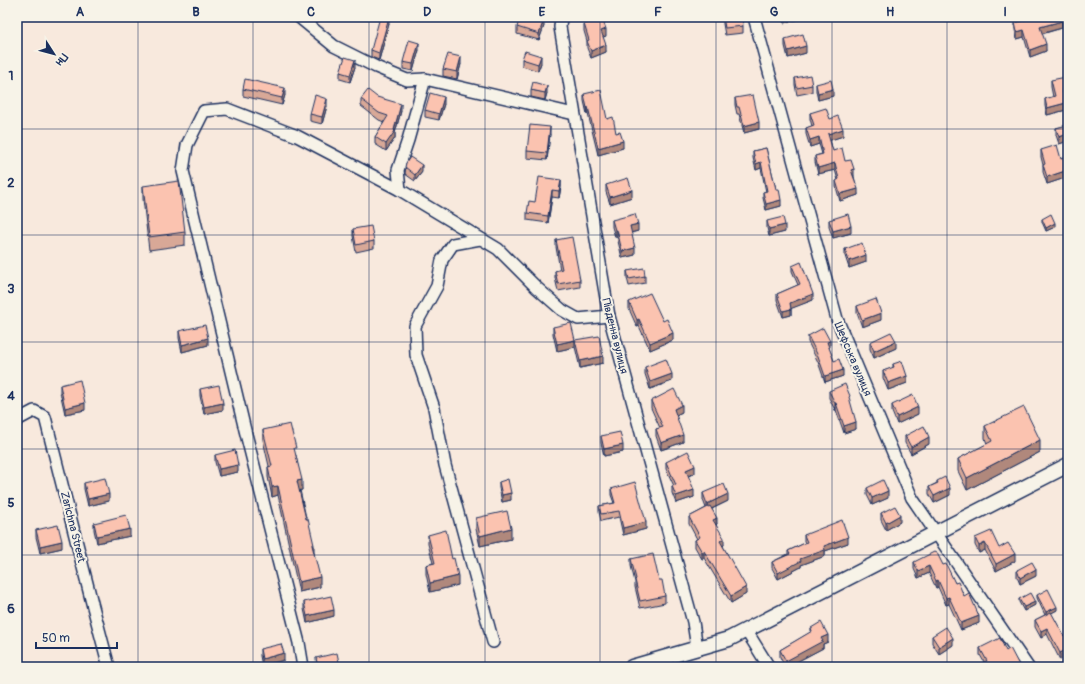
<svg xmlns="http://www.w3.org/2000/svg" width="1085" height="684" viewBox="0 0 1085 684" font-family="Pangolin,sans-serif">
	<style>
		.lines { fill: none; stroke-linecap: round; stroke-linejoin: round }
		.minor-casing { stroke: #1b2f5e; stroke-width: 14 }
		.tertiary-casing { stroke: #1b2f5e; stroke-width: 17 }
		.minor { stroke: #f7f3e8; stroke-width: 11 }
		.tertiary { stroke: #f7f3e8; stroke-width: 14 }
		.wall { fill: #d8a897; stroke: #1b2f5e }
		.shaded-wall { fill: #b0887b; stroke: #1b2f5e }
		.building { fill: #fbc3b0; stroke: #1b2f5e }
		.grid { fill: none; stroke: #1b2f5e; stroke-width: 1; stroke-opacity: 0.55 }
		.labels { text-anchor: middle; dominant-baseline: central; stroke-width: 4; stroke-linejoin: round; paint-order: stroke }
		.street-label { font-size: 11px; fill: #1b2f5e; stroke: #f7f3e8 }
		.neatline { fill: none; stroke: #1b2f5e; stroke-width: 1.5 }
		.grid-label { font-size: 13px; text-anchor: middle; font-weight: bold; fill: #1b2f5e }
	</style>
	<rect width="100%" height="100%" fill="#f8e9dd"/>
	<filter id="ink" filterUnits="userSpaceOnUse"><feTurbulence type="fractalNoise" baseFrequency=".025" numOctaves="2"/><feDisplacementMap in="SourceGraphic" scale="8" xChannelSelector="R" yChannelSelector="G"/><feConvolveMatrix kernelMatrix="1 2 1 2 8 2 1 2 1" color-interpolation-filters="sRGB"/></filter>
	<g filter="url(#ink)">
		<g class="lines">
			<g class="minor-casing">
				<g id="minor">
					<path d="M561 17 560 27 609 316 693 622 697 648"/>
					<path d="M754 17 837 319 912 498 1028 667"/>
					<path d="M300 18 334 46 376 67 407 80 425 79"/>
					<path d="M400 190 398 170 408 140 425 79 574 114"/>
					<path d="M480 239 453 244 442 260 437 286 415 326 416 355 434 408 445 465 493 642"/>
					<path d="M17 420 34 411 45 417 92 603 109 667"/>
					<path d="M746 630 769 667"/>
					<path d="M303 667 299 643 245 430 183 171 187 145 204 111 227 109 297 136 400 190 498 249 537 288 562 310 578 319 609 316"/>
				</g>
			</g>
			<g class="tertiary-casing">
				<path id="tertiary" d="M632 667 729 639 1068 465"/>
			</g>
			<use href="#minor" class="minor"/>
			<use href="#tertiary" class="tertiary"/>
		</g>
		<g class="wall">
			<path d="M723 17 743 26V33L725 35 723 24Z"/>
			<path d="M1015 23 1062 28 1042 34 1046 51 1030 57 1024 37 1017 39 1015 30Z"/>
			<path d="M389 24 379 60 371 57V50Z"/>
			<path d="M584 24 606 36 603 37 606 52 591 58 587 48V41L584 31Z"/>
			<path d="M544 26 539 40 517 34V27Z"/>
			<path d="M785 39 806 53 788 58 785 46Z"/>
			<path d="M419 50 413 71 403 69V62Z"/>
			<path d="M522 59 541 63 538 71 522 66Z"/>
			<path d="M461 64 457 79 443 76V69Z"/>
			<path d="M355 67 350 82 340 79V72Z"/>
			<path d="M795 78 812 85V92L797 95 795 85Z"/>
			<path d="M1051 80 1068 95 1064 96 1066 110 1047 115 1045 106V99L1053 97 1051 87Z"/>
			<path d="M816 84 833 96 818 100 816 91Z"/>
			<path d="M243 89 285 95 282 105 243 96Z"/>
			<path d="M531 90 547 93 545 100 531 97Z"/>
			<path d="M584 94 607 119 616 133 623 148 598 155 588 114H587L584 101Z"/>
			<path d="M377 97 401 111 395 133V138L386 151 375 144V137L384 122 379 120 361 106V99Z"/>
			<path d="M735 98 759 129 744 133 739 114H737L735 105Z"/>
			<path d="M444 104 439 120 425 117V110Z"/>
			<path d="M327 106 322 124 310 121V114Z"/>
			<path d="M810 113 830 119 843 136 830 140 833 151 845 161 854 176 858 195 840 201 836 187V181L838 180 835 170 818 174 815 162V156L822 154 819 144 810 147 806 134V128L812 126 810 119Z"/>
			<path d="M1068 125V141L1059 144 1056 135V128Z"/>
			<path d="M550 134 547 160 527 158V151Z"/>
			<path d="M766 148 776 189 781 206 766 210 763 198V192H766L761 168 756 170 753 158V151Z"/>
			<path d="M1041 150 1061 159 1068 157V177L1047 184 1043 172V165L1041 157Z"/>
			<path d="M406 163 422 172 415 181 405 174Z"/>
			<path d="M561 180V187L559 198 552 197 548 223 527 220V213L535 202Z"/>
			<path d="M606 185 632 197 610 204 606 192Z"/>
			<path d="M143 186 185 232V245L149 250 143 199Z"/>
			<path d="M1042 219 1055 227 1046 231 1042 222Z"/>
			<path d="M612 220 638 231 631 233 635 255 622 258 617 237H615L612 227Z"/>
			<path d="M829 220 851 233 833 238 829 227Z"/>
			<path d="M767 221 785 232 769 236 767 228Z"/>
			<path d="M353 229 374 241V248L356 252 353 236Z"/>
			<path d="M556 240 580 280V287L558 291 555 278V271L560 270 556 247Z"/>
			<path d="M845 249 866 262 849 268 845 256Z"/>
			<path d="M792 266 813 300 791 308V315L783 317 777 300V294L798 285 792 271Z"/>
			<path d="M627 271 645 276V283L629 286 627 278Z"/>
			<path d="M629 302 663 321 673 340 650 350 639 326 637 327 629 309Z"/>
			<path d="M857 306 881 320 862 327 857 313Z"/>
			<path d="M553 327 575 340 603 363 580 368 575 347 557 351 553 334Z"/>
			<path d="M179 331 208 345 182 352 179 338Z"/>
			<path d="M808 336 830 347 829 348 834 361 843 376 825 382 818 362 808 342Z"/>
			<path d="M870 342 896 348 874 358 870 349Z"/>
			<path d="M893 364 907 383 888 390 883 378V371L893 368Z"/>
			<path d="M645 367 672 381 650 389 645 374Z"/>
			<path d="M60 385 85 410 65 414 60 392Z"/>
			<path d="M200 389 223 410 204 414 200 396Z"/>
			<path d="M829 391 850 403 856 429 844 433 836 410H835L829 398Z"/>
			<path d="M651 401 682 412 676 415 683 442 661 450 656 436V429L660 428 651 408Z"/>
			<path d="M892 405 918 414 897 424 892 412Z"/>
			<path d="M985 426 1040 452 967 490 958 471V459L987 444 985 438Z"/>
			<path d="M263 430 296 455 302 490H300L314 554 320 587 299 592 278 495 272 497 268 477V467L269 466 263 440Z"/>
			<path d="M601 436 623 452 604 456 601 443Z"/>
			<path d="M905 436 929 444 911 454 905 443Z"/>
			<path d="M215 455 238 472 219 476 215 462Z"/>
			<path d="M666 462 695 473 688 476 694 497 676 503 672 493V486H674L666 469Z"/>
			<path d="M937 481 950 495 934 503 929 494V487L937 483Z"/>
			<path d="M499 482 511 500 502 502 499 488Z"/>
			<path d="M84 483 109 501 88 506 84 489Z"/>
			<path d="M867 488 888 498 872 505 867 495Z"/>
			<path d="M611 489 646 529 623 535 619 517 601 521 599 512V506L614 503 611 495Z"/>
			<path d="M703 493 728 501 712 509 717 524 716 525 724 545 723 546 746 594 731 603 704 558 702 559 695 547V540L697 539 689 524V517L706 508 703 500Z"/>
			<path d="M881 513 900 522 886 530 881 520Z"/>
			<path d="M476 518 511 539 480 546 476 529Z"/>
			<path d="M94 523 130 536 97 543 94 530Z"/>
			<path d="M36 530 62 548 40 553 36 537Z"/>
			<path d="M428 535 458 585 430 592 426 574V565L433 563 428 544Z"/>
			<path d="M804 535 848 543 825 551V556L801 565V567L778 579 772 568V562L788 554V551L805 543 804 541Z"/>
			<path d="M975 538 1015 561 996 571 985 550 979 553 975 545Z"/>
			<path d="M631 559 659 580 665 596V603L640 608 635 587V582L631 566Z"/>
			<path d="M914 562 943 565 964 596 979 623 961 630 949 604 946 605 938 587 936 588 929 573 918 578 914 569Z"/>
			<path d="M1017 570 1036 576 1020 584 1017 577Z"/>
			<path d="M1037 595 1057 610 1051 613 1064 636 1068 635V655L1060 660 1047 634 1041 638 1035 627V620L1045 615 1037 598Z"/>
			<path d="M1019 599 1035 605 1024 611 1019 602Z"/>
			<path d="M304 602 334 616 307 623 304 609Z"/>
			<path d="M811 628 828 642 823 644V648L787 667H785L780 657V650L811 632Z"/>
			<path d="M932 636 953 645 939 654 932 643Z"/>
			<path d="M980 648 1006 651 1020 667H983V662H984L980 655Z"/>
			<path d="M260 649 284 660 262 666 260 656Z"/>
			<path d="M316 658 340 667H317Z"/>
		</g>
		<g class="shaded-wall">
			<path d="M389 17V24L379 60V53Z"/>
			<path d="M784 17H801V19L784 23Z"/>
			<path d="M544 19V26L539 40V34Z"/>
			<path d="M1062 21V28L1040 34V27Z"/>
			<path d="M606 29V36L601 38V31Z"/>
			<path d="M1024 30V37L1017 39V32Z"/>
			<path d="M419 43V50L413 71V64Z"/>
			<path d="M1046 44V51L1030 57V50Z"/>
			<path d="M606 45V52L591 58V51Z"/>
			<path d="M806 46V53L788 58V51Z"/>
			<path d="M541 56V63L538 71V64Z"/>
			<path d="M461 57V64L457 79V72Z"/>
			<path d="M355 60V67L350 82V75Z"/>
			<path d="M547 86V93L545 100V93Z"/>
			<path d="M285 88V95L282 105V98Z"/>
			<path d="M1068 88V95L1062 96V89Z"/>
			<path d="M833 89V96L818 100V93Z"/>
			<path d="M444 97V104L439 120V114Z"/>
			<path d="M327 99V106L322 124V117Z"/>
			<path d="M1066 103V110L1047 115V108Z"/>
			<path d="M401 104V111L395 133V138L386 151V144L394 130Z"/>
			<path d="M588 107V114H587V108Z"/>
			<path d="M759 122V129L744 133V126Z"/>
			<path d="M550 127V134L547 160V153Z"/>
			<path d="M843 129V136L828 141V134Z"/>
			<path d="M1068 134V141L1059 144V137Z"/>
			<path d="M819 137V144L810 147V140Z"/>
			<path d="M623 141V148L598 155V148Z"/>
			<path d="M761 162V168L756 170V164Z"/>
			<path d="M835 163V170L818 174V168Z"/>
			<path d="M422 165V172L415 181V175Z"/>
			<path d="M854 169V176H851V170Z"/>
			<path d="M1068 170V177L1047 184V177Z"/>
			<path d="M561 180V187L559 198V191Z"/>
			<path d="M858 189V195L840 201V194Z"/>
			<path d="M552 190V197L548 223V216Z"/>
			<path d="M632 190V197L610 204V197Z"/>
			<path d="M781 200V206L766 210V204Z"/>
			<path d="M1055 223V227L1046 231V228Z"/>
			<path d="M638 224V231L630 233V226Z"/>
			<path d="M785 225V232L769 236V229Z"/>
			<path d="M851 226V233L833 238V231Z"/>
			<rect x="615" y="230" width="2" height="7"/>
			<path d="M635 248V255L622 258V251Z"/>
			<path d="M866 255V262L849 268V261Z"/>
			<path d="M813 294V300L790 309V303Z"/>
			<path d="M791 309V315L783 317V311Z"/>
			<path d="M881 313V320L862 327V320Z"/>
			<path d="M639 319V326L637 327V320Z"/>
			<path d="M673 333V340L650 350V343Z"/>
			<path d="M208 338V345L182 352V345Z"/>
			<path d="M575 340V347L557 351V344Z"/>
			<path d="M830 341V347L827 349V342Z"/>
			<path d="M896 341V348L874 358V351Z"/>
			<path d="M603 356V363L580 368V361Z"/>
			<path d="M843 370V376L825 382V376Z"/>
			<path d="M672 374V381L650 389V382Z"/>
			<path d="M907 376V383L888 390V383Z"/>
			<path d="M85 403V410L65 414V408Z"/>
			<path d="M223 403V410L204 414V407Z"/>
			<rect x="835" y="403" width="1" height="7"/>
			<path d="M682 405V412L674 416V409Z"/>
			<path d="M918 407V414L897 424V417Z"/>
			<path d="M856 422V429L844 433V426Z"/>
			<path d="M683 435V442L661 450V443Z"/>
			<path d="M929 437V444L911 454V447Z"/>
			<path d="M1040 440V452L967 490V478Z"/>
			<path d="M623 445V452L604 456V449Z"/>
			<path d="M238 465V472L219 476V469Z"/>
			<path d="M695 466V473L686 477V470Z"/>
			<path d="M302 480V490L297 491V481Z"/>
			<path d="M278 486V495L272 497V487Z"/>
			<path d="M950 488V495L934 503V496Z"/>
			<path d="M694 490V497L676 503V496Z"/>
			<path d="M888 491V498L872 505V498Z"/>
			<path d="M511 493V500L502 502V495Z"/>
			<path d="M109 494V501L88 506V499Z"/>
			<path d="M728 494V501L707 511V504Z"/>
			<path d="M900 515V522L886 530V523Z"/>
			<path d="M717 518V524L713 527V520Z"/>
			<path d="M646 522V529L623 535V528Z"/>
			<path d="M511 528V539L480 546V536Z"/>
			<path d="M130 529V536L97 543V536Z"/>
			<path d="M848 537V543L825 551V556L801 565V567L778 579V573L800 559 824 546Z"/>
			<path d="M724 538V545L720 548V541Z"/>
			<path d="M62 541V548L40 553V546Z"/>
			<path d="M985 543V550L979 553V546Z"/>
			<path d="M312 545H314V555Z"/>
			<path d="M704 551V558L702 559V552Z"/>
			<path d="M1015 554V561L996 571V564Z"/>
			<path d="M929 566V573L918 578V571Z"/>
			<path d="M1036 569V576L1020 584V578Z"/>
			<path d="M458 576V585L430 592V583Z"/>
			<path d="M320 577V587L299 592V582Z"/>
			<path d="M938 580V587L936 588V581Z"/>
			<path d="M746 587V594L731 603V596Z"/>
			<path d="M949 597V604L946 605V598Z"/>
			<path d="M1035 602V605L1024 611V607Z"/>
			<path d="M1057 607V610L1046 616V612Z"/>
			<path d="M334 610V616L307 623V616Z"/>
			<path d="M979 616V623L961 630V623Z"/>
			<path d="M1047 628V634L1041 638V631Z"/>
			<path d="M828 635V642L823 644V648L787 667H786V661L821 638Z"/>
			<path d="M953 638V645L939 654V647Z"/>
			<path d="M1068 649V655L1060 660V653Z"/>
			<path d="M284 653V660L262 666V659Z"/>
		</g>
		<g class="building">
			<path d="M380 17H389L379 53 371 50Z"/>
			<path d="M520 17H536L544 19 539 34 517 27Z"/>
			<path d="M723 17H742L743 26 725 28Z"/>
			<path d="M1034 17H1061L1062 21 1040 27 1046 44 1030 50 1024 30 1017 32 1015 23Z"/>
			<path d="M602 18 606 29 601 31 606 45 591 51 587 41 589 40 584 24Z"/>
			<path d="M803 34 806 46 788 51 785 39Z"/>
			<path d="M409 40 419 43 413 64 403 62Z"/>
			<path d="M525 51 541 56 538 64 522 59Z"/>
			<path d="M448 54 461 57 457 72 443 69Z"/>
			<path d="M345 57 355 60 350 75 340 72Z"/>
			<path d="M810 75 812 85 797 88 795 78Z"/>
			<path d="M1066 77 1068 88 1062 89 1066 103 1047 108 1045 99 1055 96 1051 80Z"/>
			<path d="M245 79 285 88 282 98 243 89Z"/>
			<path d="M831 80 833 89 818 93 816 84Z"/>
			<path d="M533 82 547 86 545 93 531 90Z"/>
			<path d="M368 90 377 97 401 104 394 130 395 131 386 144 375 137 388 116 379 113 361 99Z"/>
			<path d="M601 90 607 119 613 117 616 133 620 132 623 141 598 148 588 107 587 108 584 94Z"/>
			<path d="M430 93 444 97 439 114 425 110Z"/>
			<path d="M315 95 327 99 322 117 310 114Z"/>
			<path d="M753 95 759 122 744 126 739 107H737L735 98Z"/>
			<path d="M826 108 830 119 838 116 843 129 828 134 833 151 842 148 845 161 851 160 854 169 851 170 858 189 840 194 836 181 839 179 835 163 818 168 815 156 823 154 819 137 810 140 806 128 814 125 810 113Z"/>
			<path d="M530 125 550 127 547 153 527 151Z"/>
			<path d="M1068 125V134L1059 137 1056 128Z"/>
			<path d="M1057 145 1061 159 1068 157V170L1047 177 1043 165 1045 164 1041 150Z"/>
			<path d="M766 148 776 189H779L781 200 766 204 763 192 767 191 761 162 756 164 753 151Z"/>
			<path d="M410 157 422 165 415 175 405 167 406 163Z"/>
			<path d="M539 177 561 180 559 191 552 190 548 216 527 213 529 201 535 202Z"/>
			<path d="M628 178 632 190 610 197 606 185Z"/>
			<path d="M179 181 185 232 149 237 143 186Z"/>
			<path d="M635 214 638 224 630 226 635 248 622 251 617 230H615L612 220Z"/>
			<path d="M848 214 851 226 833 231 829 220Z"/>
			<path d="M1051 214 1055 223 1046 228 1042 219Z"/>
			<path d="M783 217 785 225 769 229 767 221Z"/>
			<path d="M371 226 374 241 356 245 353 229Z"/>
			<path d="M572 237 580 280 558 284 555 271 562 269 556 240Z"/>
			<path d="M862 243 866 255 849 261 845 249Z"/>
			<path d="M801 262 813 294 790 303 791 309 783 311 777 294 800 284 792 266Z"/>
			<path d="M644 268 645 276 629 279 627 271Z"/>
			<path d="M650 293 663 321 667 319 673 333 650 343 639 319 637 320 629 302Z"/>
			<path d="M876 299 881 313 862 320 857 306Z"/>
			<path d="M571 323 575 340 557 344 553 327Z"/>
			<path d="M205 325 208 338 182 345 179 331Z"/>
			<path d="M823 328 830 341 827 342 834 361 839 359 843 370 825 376 818 356 808 336Z"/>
			<path d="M891 332 896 341 874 351 870 342Z"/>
			<path d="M599 336 603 356 580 361 575 340Z"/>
			<path d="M666 359 672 374 650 382 645 367Z"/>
			<path d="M902 361 907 376 888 383 883 371 894 367 893 364Z"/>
			<path d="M80 380 85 403 65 408 60 385Z"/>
			<path d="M845 384 850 396 849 397 856 422 844 426 836 403H835L829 391Z"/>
			<path d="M219 385 223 403 204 407 200 389Z"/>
			<path d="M674 389 682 405 674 409 683 435 661 443 656 429 663 427 651 401Z"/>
			<path d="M913 395 918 407 897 417 892 405Z"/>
			<path d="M1024 407 1040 440 967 478 958 459 992 441 985 426Z"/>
			<path d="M290 424 296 448H294L302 480 297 481 306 519H308L314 545H312L320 577 299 582 278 486 272 487 268 467 272 466 263 430Z"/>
			<path d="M924 426 929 437 911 447 905 436Z"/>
			<path d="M620 432 623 445 604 449 601 436Z"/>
			<path d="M235 450 238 465 219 469 215 455Z"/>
			<path d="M688 451 695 466 686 470 694 490 676 496 672 486 676 485 666 462Z"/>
			<path d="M945 477 950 488 934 496 929 487 938 483 937 481Z"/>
			<path d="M105 478 109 494 88 499 84 483Z"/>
			<path d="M508 479 511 493 502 495 499 482Z"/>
			<path d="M883 480 888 491 872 498 867 488Z"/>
			<path d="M635 482 646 522 623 528 619 511 601 514 599 506 615 503 611 489Z"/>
			<path d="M724 484 728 494 707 504 703 493Z"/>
			<path d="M710 506 717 518 713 520 724 538 720 541 746 587 731 596 704 551 702 552 695 540 700 537 689 517Z"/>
			<path d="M895 506 900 515 886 523 881 513Z"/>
			<path d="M507 511 511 528 480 536 476 518Z"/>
			<path d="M126 515 130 529 97 536 94 523Z"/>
			<path d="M842 520 848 537 824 546 825 550 800 559 801 561 778 573 772 562 790 554 788 551 807 542 804 535Z"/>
			<path d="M58 525 62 541 40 546 36 530Z"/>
			<path d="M446 530 452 559 454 558 458 576 430 583 426 565 435 563 428 535Z"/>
			<path d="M991 531 999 548 1008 543 1015 554 996 564 985 543 979 546 975 538Z"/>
			<path d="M936 551 943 565 946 564 955 583 958 582 964 596 969 593 979 616 961 623 949 597 946 598 938 580 936 581 929 566 918 571 914 562Z"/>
			<path d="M653 554 659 580H662L665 596 640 601 635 580 636 579 631 559Z"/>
			<path d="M1032 562 1036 569 1020 578 1017 570Z"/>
			<path d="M1048 589 1057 607 1046 612 1037 595Z"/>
			<path d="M1030 593 1035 602 1024 607 1019 599Z"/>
			<path d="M331 596 334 610 307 616 304 602Z"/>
			<path d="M1051 612 1064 636 1068 634V649L1060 653 1047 628 1041 631 1035 620Z"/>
			<path d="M821 622 828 635 821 638 823 641 786 661 780 650 812 631 811 628Z"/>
			<path d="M946 627 953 638 939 647 932 636Z"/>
			<path d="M1000 638 1006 651 1010 648 1020 667H997V666L995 667H986L983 662 987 661 980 648Z"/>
			<path d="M281 644 284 653 262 659 260 649Z"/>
			<path d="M337 653 340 667H318L316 658Z"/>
		</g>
	</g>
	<path class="grid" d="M138 17V667M253 17V667M369 17V667M485 17V667M600 17V667M716 17V667M832 17V667M947 17V667M17 129H1068M17 235H1068M17 342H1068M17 449H1068M17 555H1068"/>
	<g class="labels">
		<g class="street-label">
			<text transform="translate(615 336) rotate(76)">Південна вулиця</text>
			<text transform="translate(853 359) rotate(67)">Шефська вулиця</text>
			<text transform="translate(73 527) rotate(76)">Zarichna Street</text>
		</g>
	</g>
	<rect width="1085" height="684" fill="none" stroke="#f7f3e8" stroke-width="44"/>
	<g transform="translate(54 54) rotate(126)" stroke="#f7f3e8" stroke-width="3" paint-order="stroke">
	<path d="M0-3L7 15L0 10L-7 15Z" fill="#1b2f5e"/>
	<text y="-6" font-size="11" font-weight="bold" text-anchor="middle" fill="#1b2f5e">Пн</text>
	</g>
	<path d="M36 642v6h81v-6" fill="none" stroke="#1b2f5e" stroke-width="2"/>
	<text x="42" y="642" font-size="12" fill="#1b2f5e" stroke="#f7f3e8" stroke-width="3" paint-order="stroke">50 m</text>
	<rect x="22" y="22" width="1041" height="640" class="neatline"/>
	<g class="grid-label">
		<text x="80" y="16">A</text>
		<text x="196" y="16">B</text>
		<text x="311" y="16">C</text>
		<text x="427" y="16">D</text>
		<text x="542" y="16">E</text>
		<text x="658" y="16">F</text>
		<text x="774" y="16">G</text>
		<text x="890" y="16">H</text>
		<text x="1005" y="16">I</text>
		<text x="11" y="80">1</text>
		<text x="11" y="187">2</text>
		<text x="11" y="293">3</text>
		<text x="11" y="400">4</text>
		<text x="11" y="507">5</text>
		<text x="11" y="613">6</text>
	</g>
</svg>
